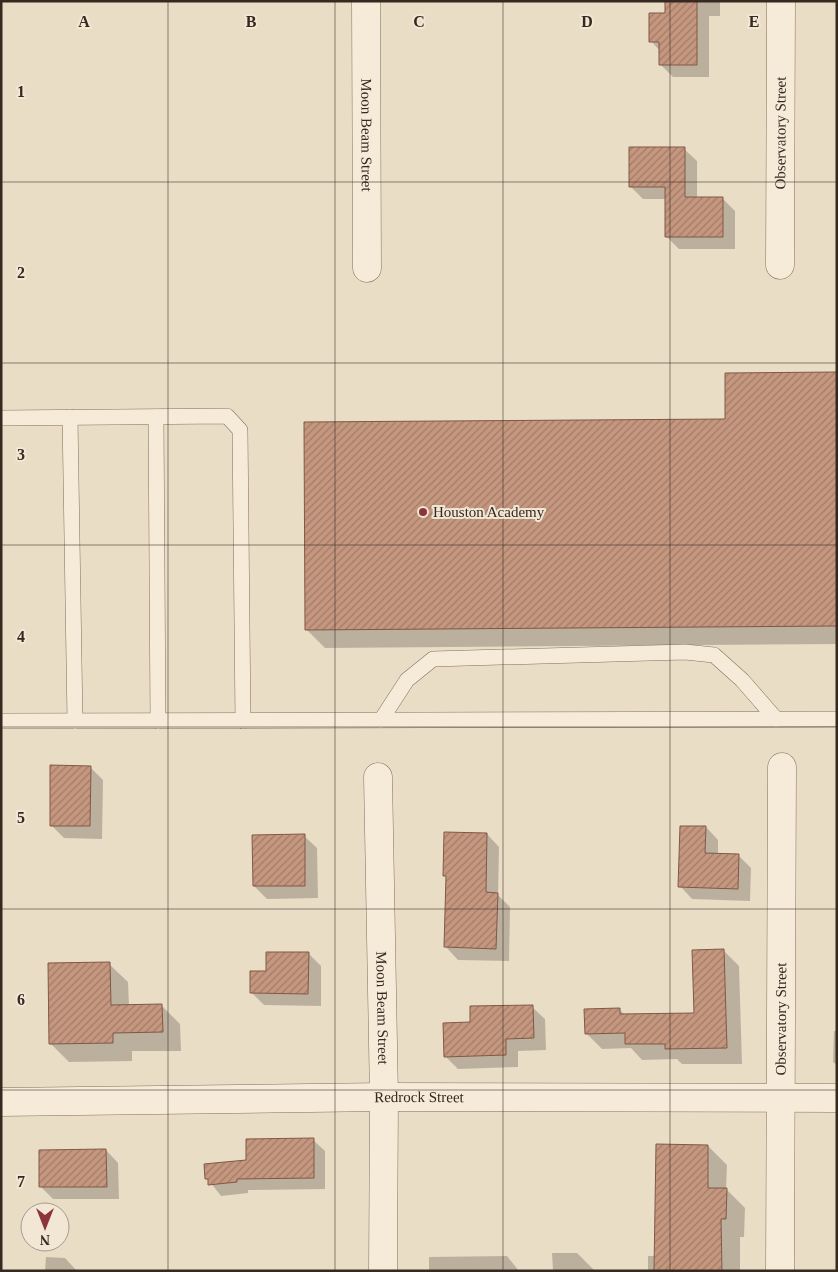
<svg xmlns="http://www.w3.org/2000/svg" width="838" height="1272" viewBox="0 0 838 1272" font-family="Georgia,serif">
	<style>
		.shadow { fill: #0003 }
		.building { fill: url(#building-hatch); stroke: #815845 }
		.lines { fill: none; stroke-linecap: round; stroke-linejoin: round }
		.service-casing { stroke: #846f5d; stroke-width: 16 }
		.minor-casing { stroke: #846f5d; stroke-width: 29 }
		.service { stroke: #f6ebd8; stroke-width: 15 }
		.minor { stroke: #f6ebd8; stroke-width: 28 }
		.grid { fill: none; stroke: #352920; stroke-width: 1; stroke-opacity: 0.55 }
		.poi-dot { fill: #8d333a; stroke: #f2e7d5; stroke-width: 2 }
		.labels { text-anchor: middle; dominant-baseline: central; stroke-width: 4; stroke-linejoin: round; paint-order: stroke }
		.street-label { font-size: 15px; fill: #352920; stroke: #f2e7d5 }
		.poi-label { font-size: 15px; fill: #352920; stroke: #f2e7d5; text-anchor: start }
		.grid-label { font-size: 16px; text-anchor: middle; font-weight: bold; fill: #352920; stroke: #f2e7d5; stroke-width: 4; stroke-linejoin: round; paint-order: stroke }
	</style>
	<defs>
		<pattern id="building-hatch" width="6" height="6" patternUnits="userSpaceOnUse" patternTransform="scale(1.25)"><rect width="6" height="6" fill="#c5977f"/><path d="M-1 1l2-2M0 6l6-6M5 7l2-2" fill="none" stroke="#a17b68"/></pattern>
	</defs>
	<rect width="100%" height="100%" fill="#eaddc6"/>
	<g class="shadow">
		<path d="M666 1H720V16H709V77H673L660 64V51L651 41 666 15Z"/>
		<path d="M684 149 697 161V198H722L735 211V249H679L666 236V199H643L630 186Z"/>
		<path d="M837 374V644L325 648 307 630 727 420Z"/>
		<path d="M90 767 103 780 102 839 64 838 51 825Z"/>
		<path d="M706 827 718 840V854L738 855 751 868 750 901 692 899 680 886Z"/>
		<path d="M487 834 499 847 498 895 510 907 509 961 458 960 446 947 448 878 445 875Z"/>
		<path d="M304 836 317 848 318 898 267 899 254 886Z"/>
		<path d="M723 950 739 966 742 1064H682L677 1059 642 1060 631 1048 602 1049 586 1033 619 1009 625 1015 695 1014Z"/>
		<path d="M309 954 321 966V1006L264 1005 251 992 267 972Z"/>
		<path d="M109 964 128 982 129 1006 161 1005 180 1024 181 1051H132V1061L69 1062 51 1044Z"/>
		<path d="M532 1007 545 1019 546 1050 518 1051V1067L458 1069 445 1056 472 1024Z"/>
		<path d="M834 1031H837V1065L833 1062Z"/>
		<path d="M313 1140 325 1151V1189L248 1190V1193L221 1196 207 1178 247 1161Z"/>
		<path d="M708 1146 727 1165 726 1189 745 1208 744 1237H740V1271H648V1256H655Z"/>
		<path d="M106 1150 118 1163 119 1199H53L41 1187Z"/>
		<path d="M552 1253H577L595 1271H553Z"/>
		<path d="M507 1256 519 1271H429V1257Z"/>
		<path d="M46 1257 65 1258 76 1270 81 1271H45Z"/>
	</g>
	<g class="building">
		<path d="M665 1H697V65H659V42H649V13H665Z"/>
		<path d="M629 147H685V197H723V237H665V187H629Z"/>
		<path d="M837 372V626L305 630 304 422 725 419V373Z"/>
		<path d="M50 765 91 766 90 826H50Z"/>
		<path d="M680 826H706L705 853 739 854 738 889 678 887Z"/>
		<path d="M444 832 487 833 486 892 498 893 496 949 444 947 446 876H443Z"/>
		<path d="M305 834V886H253L252 835Z"/>
		<path d="M724 949 727 1048 665 1049V1044H625V1033L585 1034 584 1009 620 1008V1014L694 1013 692 950Z"/>
		<path d="M266 952H309L308 994 250 993V971H266Z"/>
		<path d="M110 962 111 1005 162 1004 163 1032 113 1033V1043L49 1044 48 963Z"/>
		<path d="M533 1005 534 1038 506 1039V1055L444 1057 443 1023 470 1022V1006Z"/>
		<path d="M314 1138V1178L237 1179V1182L208 1185V1179H205L204 1164 246 1160V1139Z"/>
		<path d="M656 1144 708 1145V1188H727L726 1219H721L722 1271H654Z"/>
		<path d="M106 1149 107 1187H39V1150Z"/>
	</g>
	<g class="lines">
		<g class="service-casing">
			<g id="service">
				<path d="M70 417 75 721"/>
				<path d="M156 417 158 721"/>
				<path d="M1 418 227 416 240 430 243 721"/>
				<path d="M381 720 407 680 433 659 685 652 714 655 742 680 776 719"/>
				<path d="M1 721 837 719"/>
			</g>
		</g>
		<g class="minor-casing">
			<g id="minor">
				<path id="s1" d="M366 1 367 268"/>
				<path id="s2" d="M780 265 781 1"/>
				<path id="s3" d="M378 777 384 1097 383 1271"/>
				<path id="s4" d="M1 1102 384 1097 837 1098"/>
				<path id="s5" d="M780 1271 782 767"/>
			</g>
		</g>
		<use href="#service" class="service"/>
		<use href="#minor" class="minor"/>
	</g>
	<path class="grid" d="M168 1V1271M335 1V1271M503 1V1271M670 1V1271M1 182H837M1 363H837M1 545H837M1 727H837M1 909H837M1 1090H837"/>
	<circle class="poi-dot" cx="423" cy="512" r="5"/>
	<g class="labels">
		<g class="street-label">
			<text stroke="none"><textPath href="#s2" startOffset="132">Observatory Street</textPath></text>
			<text stroke="none"><textPath href="#s1" startOffset="134">Moon Beam Street</textPath></text>
			<text stroke="none"><textPath href="#s3" startOffset="231">Moon Beam Street</textPath></text>
			<text stroke="none"><textPath href="#s5" startOffset="252">Observatory Street</textPath></text>
			<text stroke="none"><textPath href="#s4" startOffset="418">Redrock Street</textPath></text>
		</g>
		<g class="poi-label">
			<text x="433" y="512">Houston Academy</text>
		</g>
	</g>
	<g class="grid-label">
		<text x="84" y="27">A</text>
		<text x="251" y="27">B</text>
		<text x="419" y="27">C</text>
		<text x="587" y="27">D</text>
		<text x="754" y="27">E</text>
		<text x="21" y="97">1</text>
		<text x="21" y="278">2</text>
		<text x="21" y="460">3</text>
		<text x="21" y="642">4</text>
		<text x="21" y="823">5</text>
		<text x="21" y="1005">6</text>
		<text x="21" y="1187">7</text>
	</g>
	<rect width="838" height="1272" fill="none" stroke="#352920" stroke-width="5"/>
	<g transform="translate(45 1227) rotate(180)"><circle r="24" fill="#f2e7d5" stroke="#a69b8d"/>
	<path d="M0-4L9 19L0 12L-9 19Z" fill="#8d333a"/>
	<text y="-8" font-size="14" font-weight="bold" text-anchor="middle" fill="#352920">N</text>
	</g>
</svg>
